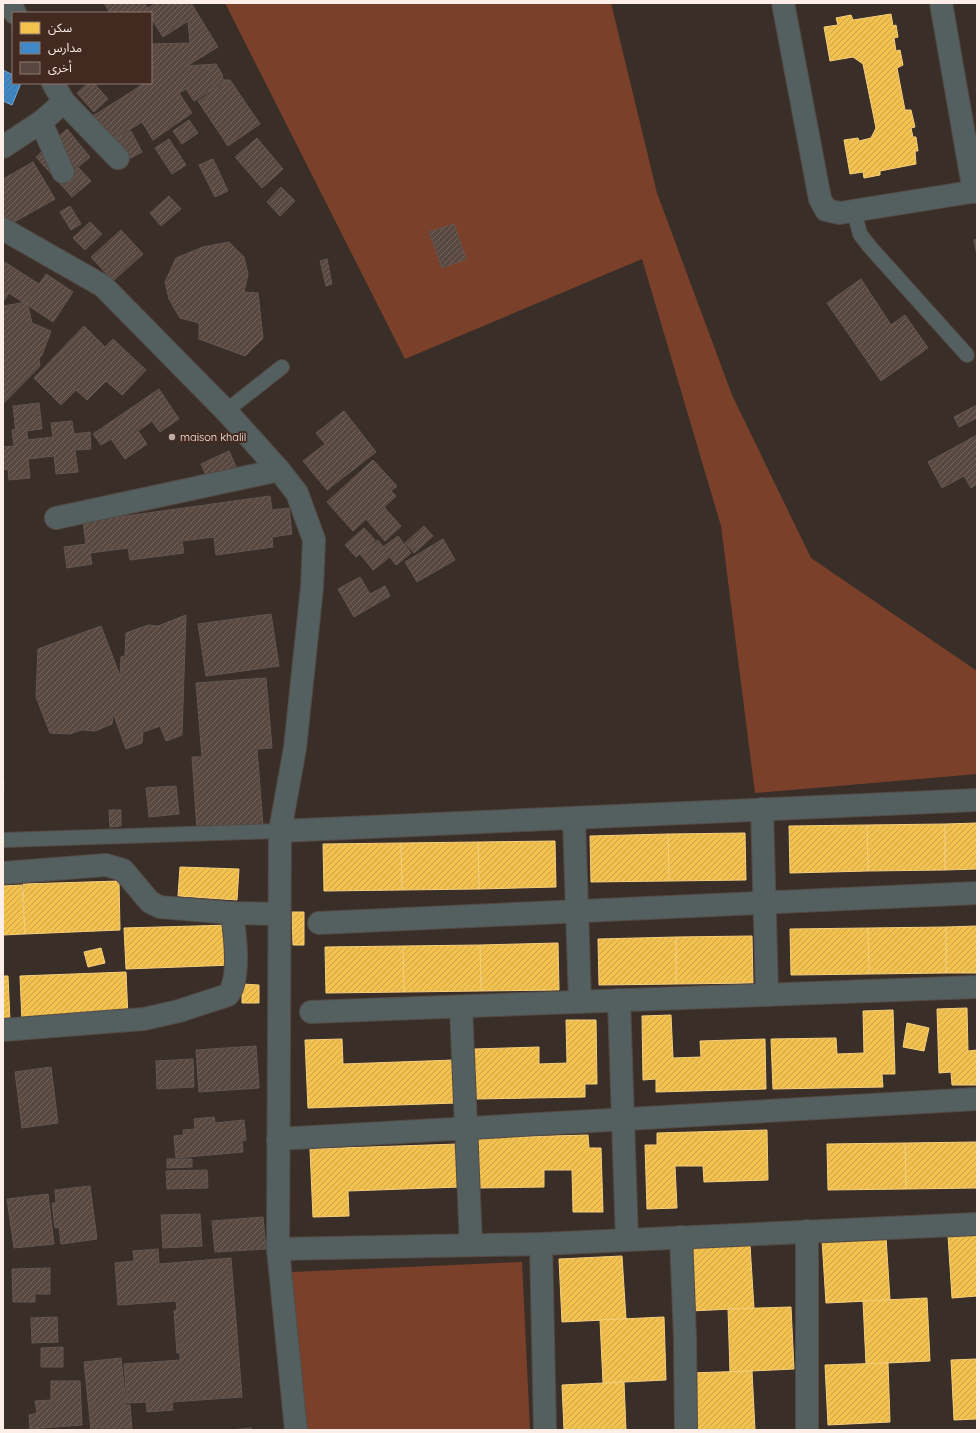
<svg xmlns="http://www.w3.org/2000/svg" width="980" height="1433" viewBox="0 0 980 1433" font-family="Quicksand,'Noto Sans Arabic',sans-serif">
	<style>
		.grass { fill: #7b4029 }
		.homes { fill: url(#homes-hatch); stroke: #f6ce7c }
		.schools { fill: url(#schools-hatch); stroke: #78a7d0 }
		.building { fill: url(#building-hatch); stroke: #615652 }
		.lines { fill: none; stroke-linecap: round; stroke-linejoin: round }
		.service-casing { stroke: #544a45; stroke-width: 16 }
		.minor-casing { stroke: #544a45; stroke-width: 24 }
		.service { stroke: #53605f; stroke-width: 14 }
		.minor { stroke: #53605f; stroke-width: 22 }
		.poi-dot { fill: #b9aba5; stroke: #422a21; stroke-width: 1.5 }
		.labels { text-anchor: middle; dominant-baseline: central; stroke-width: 4; stroke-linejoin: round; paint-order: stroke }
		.poi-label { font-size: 11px; fill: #feeee8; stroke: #422a21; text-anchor: start }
	</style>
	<defs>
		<pattern id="homes-hatch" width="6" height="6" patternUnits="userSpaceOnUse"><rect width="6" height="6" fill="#f2c14e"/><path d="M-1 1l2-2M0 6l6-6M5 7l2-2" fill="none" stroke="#c8a24c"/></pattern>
		<pattern id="schools-hatch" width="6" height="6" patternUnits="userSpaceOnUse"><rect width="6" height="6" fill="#3f88c5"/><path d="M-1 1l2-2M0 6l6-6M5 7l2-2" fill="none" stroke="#447199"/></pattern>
		<pattern id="building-hatch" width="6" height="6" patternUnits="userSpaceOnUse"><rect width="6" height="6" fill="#594840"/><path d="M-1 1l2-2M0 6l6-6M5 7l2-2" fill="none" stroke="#72635c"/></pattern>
	</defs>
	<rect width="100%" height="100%" fill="#3a2e29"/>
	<g class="grass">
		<path d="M225 3H611L657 193 732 395 811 558 977 671V774L755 793 721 526 642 259 405 359Z"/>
		<path d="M522 1262 530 1430H304L292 1272Z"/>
	</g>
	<g class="homes">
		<path d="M891 14 893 26 896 25 898 37 894 38 896 51 900 50 903 65 897 68 905 110H911L915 127 911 128 913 137H916L918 151H915L916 164 880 171V175L864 178 863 172 850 174 844 140 858 138 859 141 871 138 876 128 863 64 853 57 830 61 824 27 838 25 836 18 851 15 853 20Z"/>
		<path d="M977 823V869L945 870V824Z"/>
		<path d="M945 824V870L868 871 867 825Z"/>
		<path d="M867 825 868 871 790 873 789 826Z"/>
		<path d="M745 833 746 880 669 881 668 834Z"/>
		<path d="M668 834 669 881 591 882 590 836Z"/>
		<path d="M555 841 556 887 479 889 478 842Z"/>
		<path d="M478 842 479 889 402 890 401 843Z"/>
		<path d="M401 843 402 890 324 891 323 844Z"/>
		<path d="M180 867 239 869 237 900 178 896Z"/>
		<path d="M119 881 120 930 25 934 23 884Z"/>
		<path d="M22 885 25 934 3 935V886Z"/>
		<path d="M292 912H304V945H293Z"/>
		<path d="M231 925 233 965 126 969 124 928Z"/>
		<path d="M977 926V973H946V927Z"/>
		<path d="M946 927V973L869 974 868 928Z"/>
		<path d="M868 928 869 974 791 975 790 929Z"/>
		<path d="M752 936 753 983 676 984V937Z"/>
		<path d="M676 937V984L599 985 598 939Z"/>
		<path d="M558 943 559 990 481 991 480 945Z"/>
		<path d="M480 945 481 991 404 992 403 946Z"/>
		<path d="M403 946 404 992 326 993 325 947Z"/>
		<path d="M101 948 105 963 88 967 84 952Z"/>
		<path d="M126 972 128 1018 22 1022 20 976Z"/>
		<path d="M3 976H8L10 1021 3 1022Z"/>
		<path d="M242 984 259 985V1003H242Z"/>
		<path d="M967 1008 968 1051 977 1050V1085H952L951 1072 939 1073 937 1009Z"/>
		<path d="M893 1010 895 1074H882L883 1087 773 1089 771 1039 836 1038 837 1054 864 1053 863 1011Z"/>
		<path d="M671 1015 673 1058 701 1057 700 1041 765 1039 766 1089 656 1092V1079L643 1080 642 1016Z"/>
		<path d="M566 1020H596L597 1084H585V1097L476 1099 474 1049 539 1047V1064L567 1063Z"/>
		<path d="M907 1023 929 1028 924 1051 903 1047Z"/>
		<path d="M342 1039 343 1064 454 1060 456 1103 308 1108 305 1040Z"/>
		<path d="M767 1130 768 1180 704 1182 703 1166H675L677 1208 647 1209 645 1145H657V1133Z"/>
		<path d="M588 1135 589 1148H601L603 1212H573L572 1170H544V1187L480 1188 478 1138Z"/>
		<path d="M977 1142V1188L906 1189 905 1143Z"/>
		<path d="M905 1143 906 1189 828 1190 827 1144Z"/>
		<path d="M458 1144 460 1187 348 1191 349 1216 313 1217 310 1149Z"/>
		<path d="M977 1234V1296L952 1298 948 1235Z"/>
		<path d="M886 1237 890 1300 826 1303 822 1240Z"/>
		<path d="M750 1245 754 1308 690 1311 686 1249Z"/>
		<path d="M622 1256 626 1319 562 1322 559 1259Z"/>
		<path d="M927 1298 930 1361 866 1364 863 1301Z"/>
		<path d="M791 1307 794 1369 730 1372 728 1309Z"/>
		<path d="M664 1317 666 1380 603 1383 600 1320Z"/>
		<path d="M977 1359V1419L954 1420 951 1360Z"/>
		<path d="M888 1363 890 1422 828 1425 825 1365Z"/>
		<path d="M752 1371 755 1430H692L689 1373Z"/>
		<path d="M624 1382 626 1430H564L562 1385Z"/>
	</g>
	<path class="schools" d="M3 70 13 75V83H21L12 105 3 101Z"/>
	<g class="building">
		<path d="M104 3H144L148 8 156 3H191L218 47 187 66 216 64 222 74 223 80H229L194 101 186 89 179 93 192 113 153 140 142 122 110 142 93 116 145 83H151V44L190 43 188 21 163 37 151 18V13H110Z"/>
		<path d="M230 80 260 124 228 146 198 101Z"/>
		<path d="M88 83H94L108 99 94 112 77 93Z"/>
		<path d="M189 120 198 133 182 144 173 131Z"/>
		<path d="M67 129 90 157 78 167 91 181 72 197 36 157Z"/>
		<path d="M131 131 142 152 115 166 104 145Z"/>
		<path d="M257 138 283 169 262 188 235 157Z"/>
		<path d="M169 139 186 165 172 174 155 148Z"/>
		<path d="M213 159 228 191 215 197 199 165Z"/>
		<path d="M33 162 55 199 9 225 3 215V179Z"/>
		<path d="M281 187 295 201 280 216 267 202Z"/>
		<path d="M169 196 181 209 161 226 150 213Z"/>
		<path d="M70 206 81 224 71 230 60 212Z"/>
		<path d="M90 222 102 234 85 250 73 238Z"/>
		<path d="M454 224 466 259 442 268 429 232Z"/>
		<path d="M121 230 143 254 113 281 91 257Z"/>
		<path d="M977 239V256L974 240Z"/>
		<path d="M229 242 244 257 248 274 244 292 258 293 263 338 245 356 199 339V323L180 318 169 299 165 282 176 258 203 247Z"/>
		<path d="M327 259 332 284 326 286 320 261Z"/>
		<path d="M3 261 39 284 46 274 73 292 53 322 9 293 3 302Z"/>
		<path d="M861 279 891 325 905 315 928 348 881 381 827 303Z"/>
		<path d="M27 302 32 323 51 331 42 355 39 358 40 366 3 404V306Z"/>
		<path d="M84 326 105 347 113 339 146 370 122 395 106 381 87 400 76 390 61 405 34 378Z"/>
		<path d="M159 389 179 419 160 432 152 421 138 431 147 444 125 459 111 439 101 445 93 434Z"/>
		<path d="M39 403 42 429 16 432 13 406Z"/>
		<path d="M977 405V418L959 427 954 417Z"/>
		<path d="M344 411 376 452 327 490 303 461 325 444 316 433Z"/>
		<path d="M72 421 74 434 90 432 91 449 75 450 78 472 56 474 54 456 28 459 30 478 9 480 8 469 3 470V447L14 446 12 430 26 428 28 440 53 437 51 423Z"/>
		<path d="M977 435V484L971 488 964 476 942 488 928 462Z"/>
		<path d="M229 451 237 469 209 482 201 464Z"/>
		<path d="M373 460 397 486 391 491 396 496 384 507 401 526 385 541 366 519 353 531 327 502Z"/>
		<path d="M270 496 272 510 289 508 292 534 272 537 273 547 216 555 214 537 182 541 184 553 130 560 128 548 90 553 92 564 67 568 64 547 86 544 83 522Z"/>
		<path d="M424 526 433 536 414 553 405 543Z"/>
		<path d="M364 528 375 540 356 557 345 545Z"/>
		<path d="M398 536 411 553 396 565 390 557 373 570 360 554 378 540 383 547Z"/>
		<path d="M443 539 455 560 417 582 405 562Z"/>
		<path d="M360 577 370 594 385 586 390 596 354 617 338 589Z"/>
		<path d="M271 614 279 666 206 676 198 624Z"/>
		<path d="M186 615 182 735 166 741 160 726 143 732 142 743 126 749 113 713 112 724 95 731 81 730 70 734 50 733 36 697 38 649 101 626 120 676 121 657 125 656 126 633 148 625 158 626Z"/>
		<path d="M266 678 272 748 257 749 263 825 197 830 192 757H202L196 683Z"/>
		<path d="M3 780 4 781 3 810Z"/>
		<path d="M176 786 179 814 149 817 146 788Z"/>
		<path d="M109 810H121V826L110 827Z"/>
		<path d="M256 1046 259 1088 199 1092 196 1050Z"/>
		<path d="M193 1059 194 1087 157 1089 156 1061Z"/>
		<path d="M51 1067 58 1123 22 1128 15 1072Z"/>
		<path d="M214 1117 215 1123 244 1120 246 1140 242 1141 243 1152 176 1158 174 1136 184 1135 183 1130 195 1129 194 1119Z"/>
		<path d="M167 1159H192V1167L167 1168Z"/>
		<path d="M207 1170 208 1188 167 1189 166 1171Z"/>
		<path d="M90 1186 97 1239 61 1244 59 1227 55 1228 52 1203H56L55 1190Z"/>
		<path d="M48 1194 54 1244 14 1248 7 1199Z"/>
		<path d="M200 1214 202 1246 163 1248 161 1215Z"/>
		<path d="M263 1217 266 1249 215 1252 212 1221Z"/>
		<path d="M158 1249 159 1264 231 1258 242 1397 172 1402 173 1410 147 1412 146 1402 127 1403 124 1364 180 1360V1353H177L174 1311 177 1310 176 1301 118 1305 115 1263 134 1261 133 1251Z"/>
		<path d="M50 1268V1294H35V1302H13L12 1269Z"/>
		<path d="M57 1317 58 1342 32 1343 31 1318Z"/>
		<path d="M63 1347V1367H41V1348Z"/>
		<path d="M121 1358 126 1405H130L132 1430H91L84 1362Z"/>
		<path d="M51 1381H80L82 1425 30 1429 29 1415 37 1413 35 1401 51 1400Z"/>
		<path d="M251 1428 252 1430H231Z"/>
	</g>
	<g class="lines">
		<g class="service-casing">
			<g id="service">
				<path d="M854 211 860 234 870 247 967 355"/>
				<path d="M226 411 282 367"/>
				<path d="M3 840 280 831"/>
			</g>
		</g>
		<g class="minor-casing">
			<g id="minor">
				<path d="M10 3 15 13"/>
				<path d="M783 3 820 199 826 210 840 213 977 191"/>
				<path d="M941 3 974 192"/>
				<path d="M53 83 64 102 118 158"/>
				<path d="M41 122 63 172"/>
				<path d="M3 147 41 122 64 102"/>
				<path d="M3 229 103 286 226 411 279 470 297 493 314 540 312 587 295 748 280 831 278 1249 296 1430"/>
				<path d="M56 518 279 470"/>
				<path d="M762 809 767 995"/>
				<path d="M574 818 580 1002"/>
				<path d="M280 831 977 800"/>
				<path d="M3 873 106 865 123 870 150 902 160 907 232 913 280 914"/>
				<path d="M319 923 977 893"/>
				<path d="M619 1000 627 1240"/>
				<path d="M461 1007 471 1245"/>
				<path d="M311 1012 977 987"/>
				<path d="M3 1030 144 1019 179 1011 228 995C241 978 235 934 232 913"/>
				<path d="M278 1139 977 1099"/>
				<path d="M681 1237 685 1338 686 1430"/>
				<path d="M541 1244 545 1430"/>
				<path d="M278 1249 541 1244 977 1224"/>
				<path d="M807 1430V1231"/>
			</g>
		</g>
		<use href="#service" class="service"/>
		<use href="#minor" class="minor"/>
	</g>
	<circle class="poi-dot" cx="172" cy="437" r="4"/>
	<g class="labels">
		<g class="poi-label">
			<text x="180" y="437">maison khalil</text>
		</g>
	</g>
	<rect width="980" height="1433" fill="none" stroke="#feeee8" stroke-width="8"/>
	<rect x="12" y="12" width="140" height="72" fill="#422a21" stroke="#8d7871"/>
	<rect x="20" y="22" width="20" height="12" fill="#f2c14e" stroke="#8d7871"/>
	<text x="48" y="32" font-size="12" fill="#feeee8">سكن</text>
	<rect x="20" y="42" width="20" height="12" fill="#3f88c5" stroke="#8d7871"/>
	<text x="48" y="52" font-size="12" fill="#feeee8">مدارس</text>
	<rect x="20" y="62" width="20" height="12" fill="#594840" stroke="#8d7871"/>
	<text x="48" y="72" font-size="12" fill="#feeee8">أخرى</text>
</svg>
